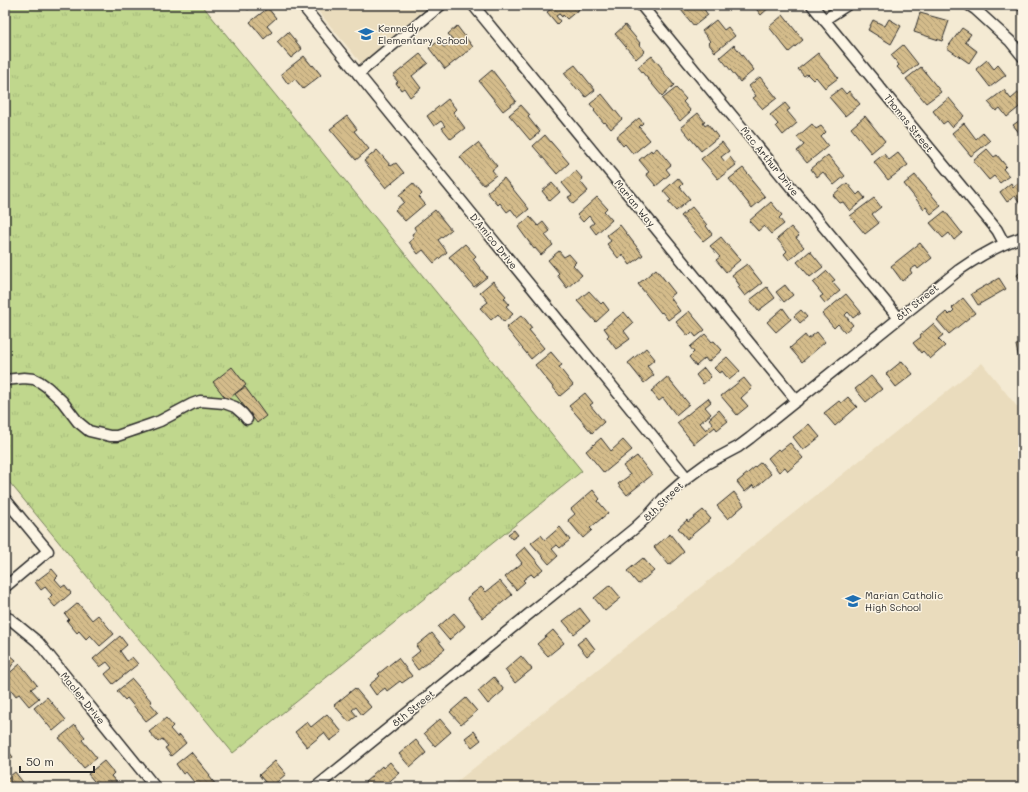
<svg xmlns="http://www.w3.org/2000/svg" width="1028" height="792" viewBox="0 0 1028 792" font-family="Mali,sans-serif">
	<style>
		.built { fill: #eadcbd }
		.grass { fill: url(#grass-tufts); stroke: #76815c }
		.building { fill: url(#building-back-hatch); stroke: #2b2b2b }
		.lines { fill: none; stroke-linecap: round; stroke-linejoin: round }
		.street-casing { stroke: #2b2b2b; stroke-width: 13 }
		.street { stroke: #fcf5e5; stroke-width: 10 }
		.labels { text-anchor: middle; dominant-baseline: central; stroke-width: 3; stroke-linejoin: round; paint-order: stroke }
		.poi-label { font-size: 10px; fill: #2b2b2b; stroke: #fcf5e5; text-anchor: start }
		.street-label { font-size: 10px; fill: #2b2b2b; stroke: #fcf5e5 }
	</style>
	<defs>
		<pattern id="grass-tufts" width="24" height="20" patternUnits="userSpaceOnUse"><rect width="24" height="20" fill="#c0d78d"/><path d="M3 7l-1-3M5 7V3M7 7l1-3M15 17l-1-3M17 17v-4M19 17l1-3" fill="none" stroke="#a5b97a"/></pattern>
		<pattern id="building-back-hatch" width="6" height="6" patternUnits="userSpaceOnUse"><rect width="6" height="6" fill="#d4bc8b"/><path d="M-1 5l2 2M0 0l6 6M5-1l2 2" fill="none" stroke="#ac9972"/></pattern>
	</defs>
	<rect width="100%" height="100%" fill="#f4ead3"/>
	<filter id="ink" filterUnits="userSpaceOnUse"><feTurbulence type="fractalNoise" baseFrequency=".025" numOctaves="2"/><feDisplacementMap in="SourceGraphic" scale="8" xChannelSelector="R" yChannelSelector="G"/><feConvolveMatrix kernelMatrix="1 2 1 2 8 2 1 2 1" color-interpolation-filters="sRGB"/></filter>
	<g filter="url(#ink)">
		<g class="built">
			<path d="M313 5H430L361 63Z"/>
			<path d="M982 363 1023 414V787H450Z"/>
		</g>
		<path class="grass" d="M5 5H202L582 471 233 753 5 477Z"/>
		<g class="building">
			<path d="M244 5H253L248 10Z"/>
			<path d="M554 5H584L567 19 563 15 562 17 559 14 556 16 560 21 557 24 547 12 555 6Z"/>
			<path d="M677 5H701L708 15 694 26Z"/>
			<path d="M753 5H772L761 15Z"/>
			<path d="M1016 5H1023V16L1015 6Z"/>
			<path d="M268 8 276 18 267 26 272 32 264 39 250 22Z"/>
			<path d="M920 13 949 21 942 41 914 32Z"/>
			<path d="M783 15 803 40 789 52 769 27Z"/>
			<path d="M889 19 901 26 891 44 868 30 873 20 885 26Z"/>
			<path d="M716 20 724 30 728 27 735 36 715 52 708 43 710 41 702 31Z"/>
			<path d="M625 25 640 43 639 44 645 51 636 59 615 34Z"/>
			<path d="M457 26 473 47 445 69 429 48 439 41 444 47 453 40 448 34Z"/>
			<path d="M962 28 971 34 965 42 977 51 969 63 947 48Z"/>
			<path d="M288 32 302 49 291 58 277 42Z"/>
			<path d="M734 45 754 70 740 82 720 57Z"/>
			<path d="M903 45 918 64 904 75 897 67 899 65 891 55Z"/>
			<path d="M818 53 838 78 825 88 816 77 813 80 807 74 804 76 798 69Z"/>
			<path d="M420 54 428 63 412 76 421 88 410 97 404 88 401 90 396 83 398 82 393 76Z"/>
			<path d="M304 56 312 66 313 65 321 75 303 89 295 79 288 84 281 74Z"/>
			<path d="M652 56 662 68 661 69 674 85 662 96 638 67Z"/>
			<path d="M987 60 994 69 998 65 1006 75 990 87 976 69Z"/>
			<path d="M575 65 595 90 586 97 579 89 577 90 564 73Z"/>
			<path d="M921 67 941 92 926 103 906 79Z"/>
			<path d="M492 70 516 101 503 111 479 81Z"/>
			<path d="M760 77 777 98 763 109 753 98 756 96 749 86Z"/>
			<path d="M676 88 686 99 683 102 691 111 680 121 662 99Z"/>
			<path d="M841 88 846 94 849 91 860 104 845 116 829 97Z"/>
			<path d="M1004 90 1011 99 1019 92 1023 97V104L1007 117 1000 108 996 111 988 102Z"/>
			<path d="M602 94 622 119 611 129 605 122 604 123 594 111 595 110 590 104Z"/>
			<path d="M949 98 964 116 952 127 947 121 943 124 933 111Z"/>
			<path d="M448 99 456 109 453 112 465 128 451 139 442 128 445 126 441 121 434 126 427 116Z"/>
			<path d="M785 103 790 109 787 111 797 123 783 135 776 126 778 124 770 115Z"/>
			<path d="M521 105 530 115 528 117 540 132 530 140 509 115Z"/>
			<path d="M698 113 705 122 703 123 705 126 708 124 718 137 701 151 681 127Z"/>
			<path d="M347 116 357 129 354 131 369 149 356 160 330 129Z"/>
			<path d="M865 116 885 141 871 153 851 128Z"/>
			<path d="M639 118 643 123 639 127 650 140 633 154 625 144 623 146 616 137Z"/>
			<path d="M1023 118V132L1020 134 1013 125Z"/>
			<path d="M964 123 976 139 983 133 990 141 971 156 952 133Z"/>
			<path d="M812 124 816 129 821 126 826 132 821 137 828 146 807 163 797 151 804 145 797 137Z"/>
			<path d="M545 135 569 163 557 174 533 146Z"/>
			<path d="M722 142 729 151 721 157 725 162 730 157 736 165 718 179 701 159Z"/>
			<path d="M478 143 497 166 492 170 496 175 483 185 460 157Z"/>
			<path d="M657 148 671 165 666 169 670 174 656 186 646 174 649 172 639 160 651 150 652 152Z"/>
			<path d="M987 149 994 157 997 155 1006 166 1003 169 1009 176 1000 183 994 176 989 180 973 161Z"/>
			<path d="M377 150 391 166 396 163 404 173 386 188 364 161Z"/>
			<path d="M898 153 908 165 888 180 874 162 884 154 889 160Z"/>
			<path d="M828 155 845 176 834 185 823 172 817 177 811 169Z"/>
			<path d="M743 168 753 180 752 181 765 197 752 208 729 179Z"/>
			<path d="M576 171 583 179 580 181 588 191 573 204 568 197 572 195 562 183Z"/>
			<path d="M915 175 941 206 931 214 926 207 924 209 904 184Z"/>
			<path d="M504 178 529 209 518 218 511 209 507 212 500 203 498 205 487 192Z"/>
			<path d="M678 178 683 184 680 187 690 199 676 211 668 202 671 200 663 191Z"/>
			<path d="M1023 179V206L1015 196 1007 202 1000 192 1011 183 1013 187Z"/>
			<path d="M413 183 422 194 419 197 425 204 405 221 395 210 404 202 399 195Z"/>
			<path d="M552 183 560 192 550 201 542 191Z"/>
			<path d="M847 183 857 195 860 192 865 198 850 211 843 202 840 203 833 195Z"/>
			<path d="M597 197 607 208 604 211 612 220 596 234 590 226 594 223 589 216 583 222 577 215Z"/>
			<path d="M874 198 881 207 872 214 879 223 865 234 850 216Z"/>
			<path d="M771 202 782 215 779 218 784 224 771 234 764 226 758 231 749 221Z"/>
			<path d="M692 207 707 225 706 226 712 234 703 241 681 216Z"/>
			<path d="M435 210 451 230 438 240 447 252 434 263 423 250 418 254 409 242 414 238 412 234 416 231 414 227Z"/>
			<path d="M945 211 962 233 954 240 949 233 943 238 930 223Z"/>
			<path d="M530 217 538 226 543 222 550 231 545 235 553 245 541 255 535 248 534 249 518 227Z"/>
			<path d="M620 225 643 255 630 265 623 255 618 258 607 244 611 241 607 235Z"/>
			<path d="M791 227 799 236 796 238 804 247 789 260 784 254 787 251 777 239Z"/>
			<path d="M721 237 740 260 726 272 716 260 720 257 710 246Z"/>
			<path d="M920 243 932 258 918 269 916 266 910 270 912 273 902 281 891 266Z"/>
			<path d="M465 244 476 256 473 259 487 277 474 287 449 257Z"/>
			<path d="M559 251 564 257 569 254 576 262 573 265 582 275 567 288 557 275 559 273 548 260Z"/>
			<path d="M810 251 823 267 810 277 797 262Z"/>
			<path d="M747 264 762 283 745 296 738 287 740 286 732 275Z"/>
			<path d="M656 269 675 293 670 297 680 311 668 320 662 312 661 313 638 284Z"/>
			<path d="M1023 270V283L1017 275Z"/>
			<path d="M827 271 835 280 832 282 840 291 825 303 820 297 823 295 813 283Z"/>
			<path d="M999 278 1006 289 978 305 971 294Z"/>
			<path d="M493 281 506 296 504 298 509 304 506 306 513 314 504 322 498 314 491 320 480 308 488 302 480 292Z"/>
			<path d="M785 285 793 295 784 302 776 292Z"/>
			<path d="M767 287 775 298 758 311 750 300Z"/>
			<path d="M589 291 601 304 603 302 609 310 596 322 577 301Z"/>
			<path d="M846 294 861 312 853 318 848 312 845 315 853 325 845 332 838 324 834 328 822 314Z"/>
			<path d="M963 298 975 313 949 334 937 320 946 312 949 315 954 310 952 308Z"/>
			<path d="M783 308 791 319 776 332 767 322Z"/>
			<path d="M801 310 807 317 800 323 794 316Z"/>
			<path d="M689 311 705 330 696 337 692 332 688 336 676 322Z"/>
			<path d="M624 312 633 323 624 331 630 339 616 349 607 337 609 335 604 328Z"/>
			<path d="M522 315 532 328 529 330 544 348 531 359 506 328Z"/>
			<path d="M933 324 943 335 938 339 945 346 930 359 923 351 921 353 913 343 921 337 920 335Z"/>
			<path d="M817 332 825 342 802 362 790 348 805 335 808 339Z"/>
			<path d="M705 334 712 342 714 341 722 350 708 362 705 358 696 366 689 357 694 352 690 347Z"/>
			<path d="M1023 344V376H1022L1016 345Z"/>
			<path d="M646 348 655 359 647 366 654 375 644 383 628 363Z"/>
			<path d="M551 352 562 365 559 367 573 385 560 396 535 365Z"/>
			<path d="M727 357 740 371 729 380 722 371 719 373 714 368Z"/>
			<path d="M902 361 913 374 896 387 886 374Z"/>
			<path d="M232 367 246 385 227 400 213 382Z"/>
			<path d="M704 368 711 377 703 384 696 375Z"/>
			<path d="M871 376 882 389 866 402 855 389Z"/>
			<path d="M667 377 689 404 676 415 663 398 659 401 651 391Z"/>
			<path d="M744 378 752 388 741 398 748 406 737 415 721 396Z"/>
			<path d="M245 387 266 416 257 423 235 394Z"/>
			<path d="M585 393 593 403 590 405 604 422 592 433 569 406Z"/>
			<path d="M848 397 857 407 835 426 824 413 839 401 841 403Z"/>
			<path d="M708 398 711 402 705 407 711 414 700 423 706 430 713 424 709 419 719 410 728 421 717 430 715 427 694 444 677 423Z"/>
			<path d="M809 424 820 437 803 450 793 437Z"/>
			<path d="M601 438 611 451 623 440 632 450 604 473 586 451Z"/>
			<path d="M790 443 803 458 788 471 785 467 779 472 768 458 778 449 780 451Z"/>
			<path d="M637 456 652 475 627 495 618 484 630 475 623 466Z"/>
			<path d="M761 462 771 474 755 488 753 485 745 492 737 482Z"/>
			<path d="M593 490 600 499 598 501 608 513 590 528 592 530 583 538 568 520 575 514 571 509Z"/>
			<path d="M734 492 744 505 728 519 717 506Z"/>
			<path d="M703 510 711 519 687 539 678 528 687 520 688 522Z"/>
			<path d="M560 527 570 540 560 548 557 545 552 549 558 556 549 564 531 543 541 535 545 540Z"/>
			<path d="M514 530 518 535 512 539 508 534Z"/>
			<path d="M670 534 684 552 669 565 654 547Z"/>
			<path d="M525 547 543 569 534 577 531 574 523 580 525 582 516 590 505 577 522 563 516 555Z"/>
			<path d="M643 558 654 571 638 584 627 571Z"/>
			<path d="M52 569 58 576 55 579 62 587 65 585 71 593 55 607 48 599 52 595 45 587 41 590 35 582Z"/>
			<path d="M500 581 512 595 483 618 467 598 481 587 486 592Z"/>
			<path d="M610 585 621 598 605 611 594 598Z"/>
			<path d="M78 603 92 620 98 615 114 634 100 646 90 635 86 639 79 631 77 633 67 621 69 619 65 614Z"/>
			<path d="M580 608 590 621 574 634 563 621Z"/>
			<path d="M454 613 465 626 449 640 438 627Z"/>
			<path d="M553 630 564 643 548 656 537 644Z"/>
			<path d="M432 633 445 649 418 670 410 659 420 651 416 646Z"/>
			<path d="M120 636 127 645 120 651 127 661 132 657 138 664 113 684 105 674 112 668 107 662 100 667 93 659Z"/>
			<path d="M586 637 595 649 587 656 577 644Z"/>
			<path d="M5 654 7 656 9 654 16 660 6 673Z"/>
			<path d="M521 656 532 669 515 683 505 670Z"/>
			<path d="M398 658 412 676 402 683 400 681 387 691 385 688 376 695 369 685 380 676 378 674Z"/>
			<path d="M20 664 37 685 31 689 39 698 29 706 19 694 16 696 5 682V677Z"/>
			<path d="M494 677 504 690 488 704 478 691Z"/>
			<path d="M132 679 152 702 150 703 158 712 146 721 127 698 125 700 117 691Z"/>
			<path d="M355 688 371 707 362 715 356 707 352 710 357 716 349 722 334 705Z"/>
			<path d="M47 697 66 720 53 731 34 708Z"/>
			<path d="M466 698 477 711 461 724 450 712Z"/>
			<path d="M327 714 342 732 330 741 324 733 307 747 295 732 307 722 311 727Z"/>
			<path d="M166 718 173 726 170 729 177 737 180 735 186 743 171 756 165 748 168 746 162 739 158 742 149 732Z"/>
			<path d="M440 719 451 732 435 746 424 733Z"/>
			<path d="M75 725 85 737 82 740 97 758 84 768 59 738Z"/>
			<path d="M474 731 481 740 472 747 465 738Z"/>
			<path d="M416 740 426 753 410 767 399 754Z"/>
			<path d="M5 747 13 757 5 763Z"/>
			<path d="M191 752 210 775 209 776 216 785 214 787H198L186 772 183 774 176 764Z"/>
			<path d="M104 761 114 773 111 776 121 787H99L88 774Z"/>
			<path d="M275 761 286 774 271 787H269L259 775Z"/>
			<path d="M390 762 399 773 383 787H369L365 782 372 776V775L382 766 383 768Z"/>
			<path d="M15 772 25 785 29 782 33 787H5V780Z"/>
		</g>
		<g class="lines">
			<g class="street-casing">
				<g id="street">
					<path d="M302 5 687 478"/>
					<path d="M473 5 797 401"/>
					<path d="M641 5 898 317"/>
					<path d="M812 5 997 230 1004 243"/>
					<path d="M969 5 975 9 1010 41 1023 57"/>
					<path d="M824 20 847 5"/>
					<path d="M358 74 441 5"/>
					<path d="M5 380 24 378 34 379 40 382 47 387 62 401 78 422 89 431 110 436H117L149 425 160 421 192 404 200 401 224 403 235 407 243 414 247 419"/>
					<path d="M5 499 48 551 5 587"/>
					<path d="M5 617 10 619 38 642 155 787"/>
					<path d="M316 787 635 528 650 514 664 498 687 478 706 464 738 447 750 438 959 270C979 256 1000 244 1023 237"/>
				</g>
			</g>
			<use href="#street" class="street"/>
		</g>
	</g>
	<defs>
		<g id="school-bare" transform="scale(1.2)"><path d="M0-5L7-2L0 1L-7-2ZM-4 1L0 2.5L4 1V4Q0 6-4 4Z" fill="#1f6fb2" stroke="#fcf5e5" stroke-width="2.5" paint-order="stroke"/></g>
	</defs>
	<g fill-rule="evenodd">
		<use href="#school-bare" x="366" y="34"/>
		<use href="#school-bare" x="853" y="601"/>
	</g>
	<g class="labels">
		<g class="poi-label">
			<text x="378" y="28">Kennedy<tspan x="378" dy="12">Elementary School</tspan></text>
			<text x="865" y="595">Marian Catholic<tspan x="865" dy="12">High School</tspan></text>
		</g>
		<g class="street-label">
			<text transform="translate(909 123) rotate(51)">Thomas Street</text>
			<text transform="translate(770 161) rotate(51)">Mac Arthur Drive</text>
			<text transform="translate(635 203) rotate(51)">Marian Way</text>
			<text transform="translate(494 241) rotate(51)">D'Amico Drive</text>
			<text transform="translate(917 302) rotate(-39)">8th Street</text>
			<text transform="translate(663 501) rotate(-44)">8th Street</text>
			<text transform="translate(83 698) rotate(51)">Macler Drive</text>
			<text transform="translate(413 708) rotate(-39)">8th Street</text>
		</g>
	</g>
	<rect width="1028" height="792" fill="none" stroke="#fcf5e5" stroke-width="20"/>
	<rect x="10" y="10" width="1008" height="772" fill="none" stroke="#2b2b2b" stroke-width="1.5" filter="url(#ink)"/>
	<path d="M20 766v6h74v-6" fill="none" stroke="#2b2b2b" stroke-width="2"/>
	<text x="26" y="766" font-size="12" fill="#2b2b2b" stroke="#fcf5e5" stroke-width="3" paint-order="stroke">50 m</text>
</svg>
